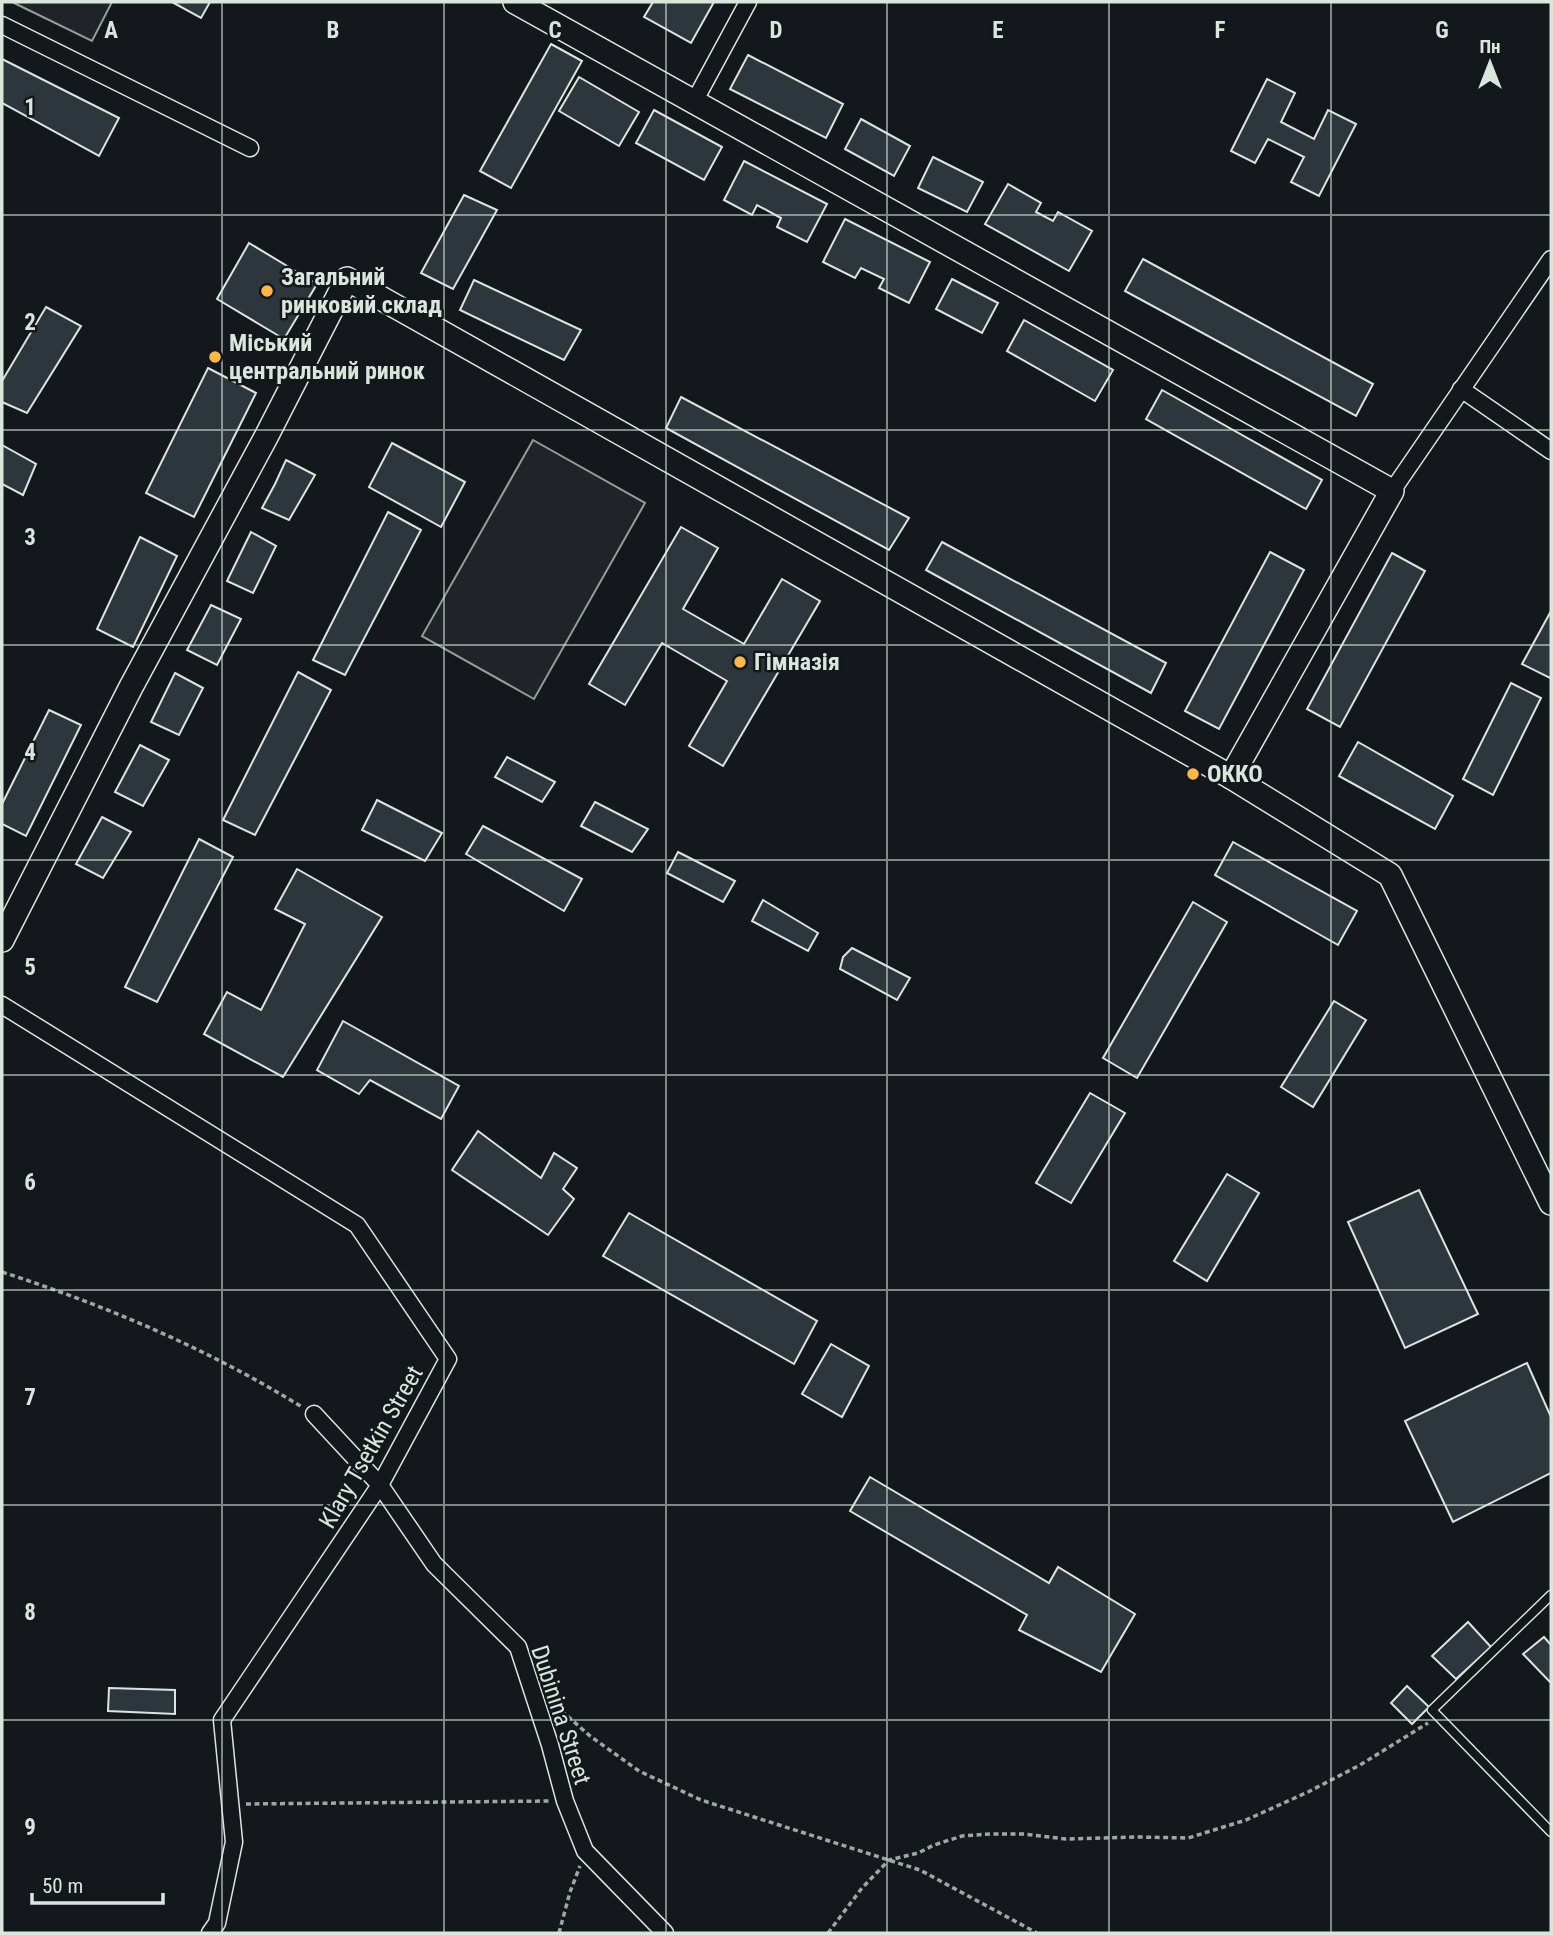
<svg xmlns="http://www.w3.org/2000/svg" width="1553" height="1935" viewBox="0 0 1553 1935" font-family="'Roboto Condensed',sans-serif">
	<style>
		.green { fill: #202428; stroke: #939e99; stroke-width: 2 }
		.building { fill: #2c363c; stroke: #d8e6dc; stroke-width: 2 }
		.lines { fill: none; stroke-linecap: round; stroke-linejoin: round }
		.lane-casing { stroke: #d8e6dc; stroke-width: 11 }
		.street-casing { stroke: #d8e6dc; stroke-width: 19 }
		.secondary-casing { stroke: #d8e6dc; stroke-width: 26 }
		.path { stroke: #9da8a2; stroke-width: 3.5; stroke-dasharray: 5 3.5; stroke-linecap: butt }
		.lane { stroke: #14181c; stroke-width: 8 }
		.street { stroke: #14181c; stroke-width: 16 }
		.secondary { stroke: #14181c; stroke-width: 23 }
		.grid { fill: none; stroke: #d8e6dc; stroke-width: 2; stroke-opacity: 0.55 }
		.poi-dot { fill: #ffb74d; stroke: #14181c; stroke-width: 2.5 }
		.labels { text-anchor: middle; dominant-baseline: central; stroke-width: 5; stroke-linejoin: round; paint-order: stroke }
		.poi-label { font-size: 24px; font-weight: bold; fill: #d8e6dc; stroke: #14181c; text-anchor: start }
		.street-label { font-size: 24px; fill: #d8e6dc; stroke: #14181c }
		.grid-label { font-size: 23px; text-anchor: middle; font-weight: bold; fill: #d8e6dc; stroke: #14181c; stroke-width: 5; stroke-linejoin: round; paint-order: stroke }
	</style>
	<rect width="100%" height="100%" fill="#14181c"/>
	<g class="green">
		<path d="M12 2H112L92 41Z"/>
		<path d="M533 440 645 503 534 699 422 636Z"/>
	</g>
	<g class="building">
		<path d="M172 2H210L201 18Z"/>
		<path d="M653 2H714L691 43 644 17Z"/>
		<path d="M551 44 582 61 511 188 480 171Z"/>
		<path d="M748 55 843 104 826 138 730 89Z"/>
		<path d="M2 59 119 118 99 156 2 103Z"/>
		<path d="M579 77 639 112 619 146 559 111Z"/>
		<path d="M1267 79 1295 93 1281 122 1314 139 1328 110 1356 124 1319 196 1291 182 1304 157 1268 139 1255 163 1231 151Z"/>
		<path d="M654 110 722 147 704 180 636 143Z"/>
		<path d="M861 119 910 146 894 176 845 149Z"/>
		<path d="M933 157 983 182 967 212 918 188Z"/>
		<path d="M744 161 827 204 807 242 777 227 781 218 757 205 752 215 724 200Z"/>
		<path d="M1008 184 1041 203 1036 212 1053 221 1058 212 1092 231 1069 271 985 224Z"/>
		<path d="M464 195 497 210 453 289 421 273Z"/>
		<path d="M845 219 930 262 909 303 879 288 884 279 861 268 855 278 823 262Z"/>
		<path d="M249 243 317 284 284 339 217 299Z"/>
		<path d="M1143 259 1373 384 1356 416 1125 291Z"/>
		<path d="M952 279 998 303 982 333 936 309Z"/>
		<path d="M474 280 581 330 564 360 460 310Z"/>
		<path d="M46 307 81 326 27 413 2 402V381Z"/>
		<path d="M1024 320 1113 370 1095 401 1007 351Z"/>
		<path d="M208 368 256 393 194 517 146 493Z"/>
		<path d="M1162 390 1322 480 1306 509 1146 419Z"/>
		<path d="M681 397 909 518 889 550 666 428Z"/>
		<path d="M392 443 465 482 441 527 369 487Z"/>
		<path d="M2 445 36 464 23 495 2 484Z"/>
		<path d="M286 460 315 475 289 520 262 508 275 484Z"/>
		<path d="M388 512 421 530 345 675 313 660Z"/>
		<path d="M681 527 718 548 683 609 744 644 782 579 820 601 723 766 689 746 727 681 662 643 625 705 589 684Z"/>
		<path d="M251 532 276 546 253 593 227 581Z"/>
		<path d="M140 537 177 556 133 647 97 629Z"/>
		<path d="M942 542 1166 663 1151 693 926 570Z"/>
		<path d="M1270 552 1304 570 1219 729 1185 711Z"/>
		<path d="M1392 553 1425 571 1340 727 1307 709Z"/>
		<path d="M211 605 241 619 217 665 187 650Z"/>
		<path d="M1551 611V676L1550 678 1522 664Z"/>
		<path d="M298 672 331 690 255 835 223 820Z"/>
		<path d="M175 673 203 688 179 735 151 722Z"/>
		<path d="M1511 683 1541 698 1493 795 1463 779Z"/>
		<path d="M49 710 81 725 26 836 2 824V804Z"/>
		<path d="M1358 742 1453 796 1435 829 1339 776Z"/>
		<path d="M140 745 169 760 143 806 115 792Z"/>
		<path d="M507 757 555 782 542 802 495 777Z"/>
		<path d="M377 800 442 833 425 861 362 830Z"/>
		<path d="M595 802 648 829 632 852 581 826Z"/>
		<path d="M102 817 131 832 103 878 76 864Z"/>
		<path d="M483 826 582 879 564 911 466 854Z"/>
		<path d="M199 839 233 857 157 1002 125 987Z"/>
		<path d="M1233 842 1357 911 1338 945 1215 875Z"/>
		<path d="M678 852 735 881 723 902 667 873Z"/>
		<path d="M297 869 382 917 283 1077 204 1034 227 992 261 1010 305 924 275 909Z"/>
		<path d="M763 900 818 933 808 951 752 921Z"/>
		<path d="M1193 902 1227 922 1137 1078 1103 1058Z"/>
		<path d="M852 948 910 978 897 1000 840 969 843 957Z"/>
		<path d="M1334 1001 1366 1020 1313 1107 1281 1087Z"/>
		<path d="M343 1021 459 1086 441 1119 370 1080 359 1094 317 1070Z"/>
		<path d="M1090 1093 1125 1113 1071 1203 1036 1183Z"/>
		<path d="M478 1131 541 1178 554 1153 577 1168 563 1189 574 1199 548 1235 452 1170Z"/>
		<path d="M1227 1174 1259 1193 1207 1281 1174 1261Z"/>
		<path d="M1419 1190 1478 1314 1405 1348 1348 1222Z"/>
		<path d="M629 1213 817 1321 794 1364 603 1256Z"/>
		<path d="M831 1344 869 1366 842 1417 802 1394Z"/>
		<path d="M1527 1363 1551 1417V1473L1453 1522 1405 1421Z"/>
		<path d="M870 1477 1049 1583 1058 1567 1135 1614 1101 1672 1019 1630 1027 1615 850 1511Z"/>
		<path d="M1468 1622 1491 1647 1456 1679 1432 1656Z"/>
		<path d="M1544 1637 1551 1645V1683L1523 1654Z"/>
		<path d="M1407 1686 1429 1707 1412 1724 1391 1703Z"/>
		<path d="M109 1688 175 1690V1714L108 1711Z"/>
	</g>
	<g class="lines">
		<g class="lane-casing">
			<path id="lane" d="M1551 1595 1432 1710 1551 1832"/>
		</g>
		<g class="street-casing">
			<g id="street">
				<path d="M2 25 250 148"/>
				<path d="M694 102 748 2"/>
				<path d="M1461 389 1551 451"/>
				<path d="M1392 491 1551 259"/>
				<path d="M2 1005 357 1225 448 1359 380 1485 222 1720 234 1842 217 1923 210 1933"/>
				<path d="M314 1414 380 1485 434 1564 518 1647 550 1745 565 1801 585 1851 665 1933"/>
			</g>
		</g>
		<g class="secondary-casing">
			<g id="secondary">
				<path d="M515 2 1392 491 1231 777"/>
				<path d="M2 940 131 687 266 437 347 279 1231 777 1390 875 1551 1203"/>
			</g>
		</g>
		<g class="path">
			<path d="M2 1272C107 1306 208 1349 302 1407"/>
			<path d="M555 1705 590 1736 639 1771 701 1800 920 1870 1037 1933"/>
			<path d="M246 1804 550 1801"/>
			<path d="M559 1933 570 1892 580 1866"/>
			<path d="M828 1933 862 1888 889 1860 918 1853 934 1845 962 1836 990 1834H1024L1066 1839 1138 1837 1188 1838 1246 1820 1308 1792 1360 1765 1428 1723"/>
		</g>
		<use href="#lane" class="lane"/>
		<use href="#street" class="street"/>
		<use href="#secondary" class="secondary"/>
	</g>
	<path class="grid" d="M222 2V1933M444 2V1933M666 2V1933M887 2V1933M1109 2V1933M1331 2V1933M2 215H1551M2 430H1551M2 645H1551M2 860H1551M2 1075H1551M2 1290H1551M2 1505H1551M2 1720H1551"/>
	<g class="poi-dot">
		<circle cx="267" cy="291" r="7"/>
		<circle cx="215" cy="357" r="7"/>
		<circle cx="740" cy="662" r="7"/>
		<circle cx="1193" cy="774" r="7"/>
	</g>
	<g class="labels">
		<g class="poi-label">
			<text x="281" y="277">Загальний<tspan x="281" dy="28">ринковий склад</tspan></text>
			<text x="229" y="343">Міський<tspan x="229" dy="28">центральний ринок</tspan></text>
			<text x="754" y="662">Гімназія</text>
			<text x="1207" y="774">ОККО</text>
		</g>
		<g class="street-label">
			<text transform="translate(371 1447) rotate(-60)">Klary Tsetkin Street</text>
			<text transform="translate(561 1715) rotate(72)">Dubinina Street</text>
		</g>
	</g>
	<g class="grid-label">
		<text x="111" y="38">A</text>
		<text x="333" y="38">B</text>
		<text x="555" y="38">C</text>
		<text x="776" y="38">D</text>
		<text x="998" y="38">E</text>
		<text x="1220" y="38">F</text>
		<text x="1442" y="38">G</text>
		<text x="30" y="115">1</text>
		<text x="30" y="330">2</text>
		<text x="30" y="545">3</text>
		<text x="30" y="760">4</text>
		<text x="30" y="975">5</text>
		<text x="30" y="1190">6</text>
		<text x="30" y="1405">7</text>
		<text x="30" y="1620">8</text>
		<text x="30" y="1835">9</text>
	</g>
	<rect width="1553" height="1935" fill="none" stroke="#d8e6dc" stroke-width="7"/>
	<g transform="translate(1490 63)" stroke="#14181c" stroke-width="5" paint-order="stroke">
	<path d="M0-5L12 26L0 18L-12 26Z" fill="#d8e6dc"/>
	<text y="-10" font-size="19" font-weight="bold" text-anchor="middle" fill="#d8e6dc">Пн</text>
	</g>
	<path d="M32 1893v10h131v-10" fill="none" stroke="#d8e6dc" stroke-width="3.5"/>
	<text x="42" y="1893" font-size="21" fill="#d8e6dc" stroke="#14181c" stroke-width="5" paint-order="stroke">50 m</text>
</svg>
